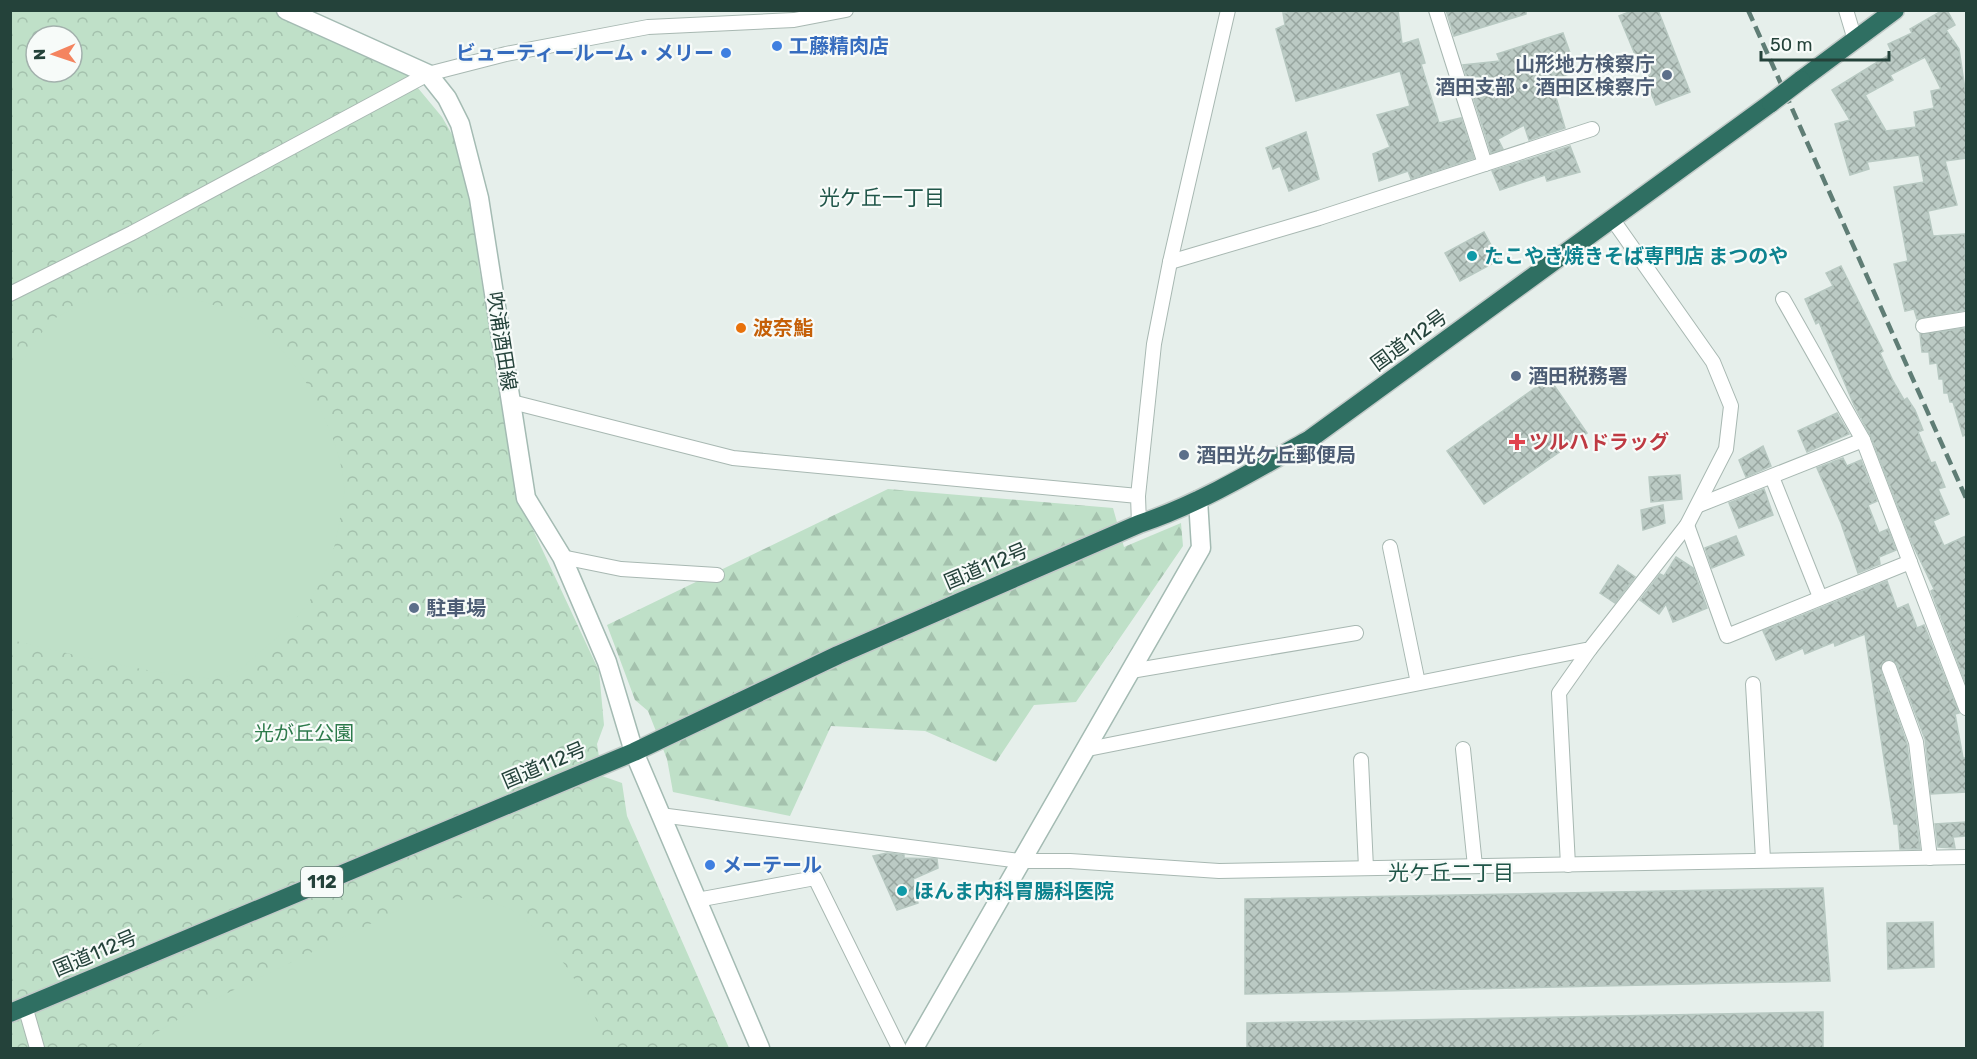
<svg xmlns="http://www.w3.org/2000/svg" width="1977" height="1059" viewBox="0 0 1977 1059" font-family="Rubik,'Noto Sans JP',sans-serif">
	<style>
		.forest { fill: url(#forest-firs) }
		.park { fill: url(#park-crowns); fill-rule: evenodd }
		.garden { fill: #bfe0c8 }
		.building { fill: url(#building-cross-hatch); stroke: #b8c9c2; stroke-width: 1.5; fill-rule: evenodd }
		.lines { fill: none; stroke-linecap: round; stroke-linejoin: round }
		.street-casing { stroke: #a8b8b2; stroke-width: 16 }
		.secondary-casing { stroke: #a4bbb3; stroke-width: 21 }
		.highway-casing { stroke: #c2cac8; stroke-width: 21 }
		.street { stroke: #fff; stroke-width: 14 }
		.secondary { stroke: #fff; stroke-width: 18 }
		.highway { stroke: #2f6f62; stroke-width: 18 }
		.rail { stroke: #5f7d75; stroke-width: 4.5; stroke-dasharray: 12 6; stroke-linecap: butt }
		.highway-bridge-casing { stroke: #c2cac8; stroke-width: 21; stroke-linecap: butt }
		.highway-bridge { stroke: #2f6f62; stroke-width: 18 }
		.shop-dot { fill: #3f7fe0; stroke: #f7fbf9; stroke-width: 2 }
		.service-dot { fill: #5c6f8a; stroke: #f7fbf9; stroke-width: 2 }
		.culture-dot { fill: #0f9aa8; stroke: #f7fbf9; stroke-width: 2 }
		.food-dot { fill: #e8710a; stroke: #f7fbf9; stroke-width: 2 }
		.health-dot { fill: #e0444e; stroke: #f7fbf9; stroke-width: 2 }
		.labels { text-anchor: middle; dominant-baseline: central; stroke-width: 4.5; stroke-linejoin: round; paint-order: stroke }
		.shield { fill: #f7fbf9; stroke: #637a73; stroke-width: 1.5 }
		.shield-label { font-size: 18px; font-weight: bold; fill: #24423a }
		.shop-label { font-size: 20px; font-weight: bold; fill: #366cbe; stroke: #f7fbf9; text-anchor: start }
		.service-label { font-size: 20px; font-weight: bold; fill: #4e5e75; stroke: #f7fbf9; text-anchor: start }
		.culture-label { font-size: 20px; font-weight: bold; fill: #0d838f; stroke: #f7fbf9; text-anchor: start }
		.food-label { font-size: 20px; font-weight: bold; fill: #c56008; stroke: #f7fbf9; text-anchor: start }
		.street-label { font-size: 20px; fill: #24423a; stroke: #f7fbf9 }
		.health-label { font-size: 20px; font-weight: bold; fill: #be3a42; stroke: #f7fbf9; text-anchor: start }
		.park-label { font-size: 20px; fill: #2d7a4b; stroke: #f7fbf9 }
		.neighbourhood-label { font-size: 21px; fill: #1f5548; stroke: #f7fbf9 }
	</style>
	<defs>
		<pattern id="forest-firs" width="22" height="20" patternUnits="userSpaceOnUse" patternTransform="scale(1.5)"><rect width="22" height="20" fill="#bfe0c8"/><path d="M5 1l3.5 6h-7zM16 11l3.5 6h-7z" fill="#a4c1ad"/></pattern>
		<pattern id="park-crowns" width="20" height="18" patternUnits="userSpaceOnUse" patternTransform="scale(1.5)"><rect width="20" height="18" fill="#bfe0c8"/><path d="M2 6a3 3 0 1 1 6 0M12 15a3 3 0 1 1 6 0" fill="none" stroke="#a4c1ad"/></pattern>
		<pattern id="building-cross-hatch" width="8" height="8" patternUnits="userSpaceOnUse" patternTransform="scale(1.5)"><rect width="8" height="8" fill="#bbcac4"/><path d="M0 0l8 8M0 8l8-8" fill="none" stroke="#98a6a0"/></pattern>
	</defs>
	<rect width="100%" height="100%" fill="#e6efeb"/>
	<path class="forest" d="M888 489 1113 508 1124 547 1181 523 1183 546 1076 702 1034 705 996 762 925 731 831 726 790 816 673 792 667 759 648 711 635 700 607 625Z"/>
	<path class="park" d="M10 11H302L393 58 442 117 462 152 470 175 479 267 521 504 599 671 604 725 597 744 602 776 622 783 627 816 729 1048H11ZM36 36H72V72H36Z"/>
	<g class="garden">
		<path d="M122 293C164 294 213 297 249 322 283 345 308 379 324 417 334 439 342 461 344 486 345 496 342 508 340 518 333 572 308 614 265 648 254 656 242 670 229 676 205 688 46 648 11 640V377L50 321 81 304Z"/>
		<path d="M479 897C492 903 510 907 521 916 559 948 592 1001 607 1048H136L152 1035 201 1006 403 908 439 899Z"/>
	</g>
	<g class="building">
		<path d="M1287 10H1398L1402 44 1418 39 1425 63 1421 64 1439 123 1461 118 1474 158 1411 179 1408 171 1379 181 1373 154 1390 147 1377 115 1410 106 1400 71 1296 101 1276 29 1285 25 1283 13H1288Z"/>
		<path d="M1446 10H1526V14L1454 36Z"/>
		<path d="M1634 10H1658L1690 92 1656 105 1619 16Z"/>
		<path d="M1943 10H1947L1955 25 1946 30 1959 49 1966 96V158L1945 161 1957 205 1928 211 1933 236 1965 234 1966 310 1917 319 1914 309 1905 311 1894 264 1908 261 1894 187 1924 182 1919 155 1867 162 1869 169 1850 175 1835 124 1850 120 1832 90 1892 53 1888 44 1912 33 1910 29ZM1925 57 1941 89 1931 91 1934 108 1914 112 1916 127 1886 131 1865 95 1893 80 1890 75Z"/>
		<path d="M1563 33 1576 70 1557 80 1560 91 1555 94 1565 128 1529 140 1524 125 1498 139 1503 149 1491 153 1463 65 1500 61 1497 54Z"/>
		<path d="M1306 132 1319 179 1289 191 1280 166 1273 169 1266 148Z"/>
		<path d="M1570 146 1580 172 1547 181 1545 175 1500 190 1492 171Z"/>
		<path d="M1484 232 1499 260 1460 281 1445 253Z"/>
		<path d="M1841 266 1883 351 1880 353 1893 381 1904 400 1907 398 1915 410 1923 430 1918 432 1931 463 1935 462 1945 487 1938 489 1949 514 1933 521 1944 546 1966 536V684L1931 591 1934 589 1912 543 1871 437 1854 405 1819 322 1816 324 1805 299 1833 286 1826 273Z"/>
		<path d="M1966 328V435L1963 436 1953 402H1950L1948 393H1944L1943 379H1939L1937 363 1930 364 1929 352H1922L1920 334Z"/>
		<path d="M1549 378 1587 433 1484 504 1447 451Z"/>
		<path d="M1837 413 1849 434 1807 452 1798 431Z"/>
		<path d="M1763 446 1771 466 1746 477 1739 460Z"/>
		<path d="M1843 458 1847 466 1861 460 1877 501 1868 505 1879 533 1888 529 1896 550 1879 557 1880 564 1858 573 1841 523 1817 468Z"/>
		<path d="M1680 475 1682 499 1651 502 1649 477Z"/>
		<path d="M1764 489 1773 515 1739 528 1729 503Z"/>
		<path d="M1663 505 1665 523 1643 530 1641 510Z"/>
		<path d="M1736 536 1744 555 1712 568 1705 548Z"/>
		<path d="M1676 557 1693 568 1707 608 1673 622 1666 604 1659 614 1640 600 1660 574 1664 576Z"/>
		<path d="M1618 565 1635 577 1615 603 1600 593Z"/>
		<path d="M1887 581 1897 609 1908 604 1917 628 1924 625 1959 713 1955 714 1963 758H1966V792L1931 794 1925 739 1897 665 1891 659 1883 662 1881 671 1907 744 1920 849H1900L1898 824H1894L1865 634 1835 646 1834 642 1805 654 1803 648 1776 660 1763 631Z"/>
		<path d="M1966 822V836L1953 837 1955 848 1938 847 1935 824Z"/>
		<path d="M887 853 904 855V858L937 859 938 868 913 879 918 903 897 910 873 856Z"/>
		<path d="M1823 888 1830 981 1245 994V899Z"/>
		<path d="M1933 922 1934 967 1888 969 1887 923Z"/>
		<path d="M1823 1012V1048H1247V1023Z"/>
	</g>
	<g class="lines">
		<g class="street-casing">
			<g id="street">
				<path d="M1436 10 1485 164"/>
				<path d="M1846 10 1855 40"/>
				<path d="M1170 262 1319 218 1592 129"/>
				<path d="M10 294 132 233 428 74 506 54 648 27 794 20 846 10"/>
				<path d="M1783 299 1863 440 1966 708"/>
				<path d="M1923 326 1966 319"/>
				<path d="M512 402 733 458 1138 496 1139 524"/>
				<path d="M1772 477 1820 597"/>
				<path d="M1138 496 1154 344 1170 262 1228 10"/>
				<path d="M1699 505 1863 440"/>
				<path d="M1687 525 1727 636 1910 562"/>
				<path d="M1390 547 1418 683"/>
				<path d="M562 557 621 569 717 575"/>
				<path d="M1889 668 1916 742 1930 858"/>
				<path d="M1131 671 1356 633"/>
				<path d="M1753 684 1763 859"/>
				<path d="M1088 749 1590 649 1687 525 1726 449 1731 406 1713 362 1613 220"/>
				<path d="M1463 749 1475 866"/>
				<path d="M1361 760 1366 868"/>
				<path d="M660 815 1020 861H1070L1219 871 1966 857"/>
				<path d="M1568 865 1559 693 1590 649"/>
				<path d="M697 900 815 878 899 1048"/>
				<path d="M25 1006 37 1048"/>
			</g>
		</g>
		<g class="secondary-casing">
			<g id="secondary">
				<path d="M286 10 428 74 447 98 460 124 479 198 526 498 562 557 607 662 634 752 760 1048"/>
				<path d="M914 1048 1201 548 1198 500"/>
			</g>
		</g>
		<g class="highway-casing">
			<g id="highway">
				<path d="M1801 80 1895 10"/>
				<path d="M10 1013 634 752 838 655 1139 524C1199 504 1254 471 1310 439L1771 103"/>
			</g>
		</g>
		<use href="#street" class="street"/>
		<use href="#secondary" class="secondary"/>
		<use href="#highway" class="highway"/>
		<path class="rail" d="M1748 10 1966 498"/>
		<g class="highway-bridge-casing">
			<path id="highway-bridge" d="M1771 103 1801 80"/>
		</g>
		<use href="#highway-bridge" class="highway-bridge"/>
	</g>
	<g class="shop-dot">
		<circle cx="777" cy="46" r="6"/>
		<circle cx="726" cy="53" r="6"/>
		<circle cx="710" cy="865" r="6"/>
	</g>
	<g class="service-dot">
		<circle cx="1667" cy="75" r="6"/>
		<circle cx="1516" cy="376" r="6"/>
		<circle cx="1184" cy="455" r="6"/>
		<circle cx="414" cy="608" r="6"/>
	</g>
	<g class="culture-dot">
		<circle cx="1472" cy="256" r="6"/>
		<circle cx="902" cy="891" r="6"/>
	</g>
	<circle class="food-dot" cx="741" cy="328" r="6"/>
	<path class="health-dot" d="M1514 433h6v6h6v6h-6v6h-6v-6h-6v-6h6z"/>
	<g class="labels">
		<rect class="shield" x="301" y="867" width="42" height="30" rx="4.5"/>
		<g class="shield-label">
			<text x="322" y="882">112</text>
		</g>
		<g class="shop-label">
			<text x="789" y="46">工藤精肉店</text>
			<text x="714" y="53" text-anchor="end">ビューティールーム・メリー</text>
			<text x="722" y="865">メーテール</text>
		</g>
		<g class="service-label">
			<text x="1655" y="64" text-anchor="end">山形地方検察庁<tspan x="1655" dy="23">酒田支部・酒田区検察庁</tspan></text>
			<text x="1528" y="376">酒田税務署</text>
			<text x="1196" y="455">酒田光ケ丘郵便局</text>
			<text x="426" y="608">駐車場</text>
		</g>
		<g class="culture-label">
			<text x="1484" y="256">たこやき焼きそば専門店 まつのや</text>
			<text x="914" y="891">ほんま内科胃腸科医院</text>
		</g>
		<g class="food-label">
			<text x="753" y="328">波奈鮨</text>
		</g>
		<g class="street-label">
			<text transform="translate(1409 340) rotate(-36)">国道112号</text>
			<text transform="translate(502 341) rotate(81)">吹浦酒田線</text>
			<text transform="translate(986 566) rotate(-23)">国道112号</text>
			<text transform="translate(544 765) rotate(-23)">国道112号</text>
			<text transform="translate(95 953) rotate(-23)">国道112号</text>
		</g>
		<g class="health-label">
			<text x="1529" y="442">ツルハドラッグ</text>
		</g>
		<g class="park-label">
			<text x="304" y="733">光が丘公園</text>
		</g>
		<g class="neighbourhood-label">
			<text x="882" y="197">光ケ丘一丁目</text>
			<text x="1451" y="872">光ケ丘二丁目</text>
		</g>
	</g>
	<rect width="1977" height="1059" fill="none" stroke="#24423a" stroke-width="24"/>
	<g transform="translate(54 54) rotate(268)"><circle r="28" fill="#f7fbf9" stroke="#a3b1ad" stroke-width="1.5"/>
	<path d="M0-4.5L10 22L0 15L-10 22Z" fill="#f4845f"/>
	<text y="-9" font-size="16" font-weight="bold" text-anchor="middle" fill="#24423a">N</text>
	</g>
	<path d="M1761 51v9h128v-9" fill="none" stroke="#24423a" stroke-width="3"/>
	<text x="1770" y="51" font-size="18" fill="#24423a" stroke="#f7fbf9" stroke-width="4.5" paint-order="stroke">50 m</text>
</svg>
